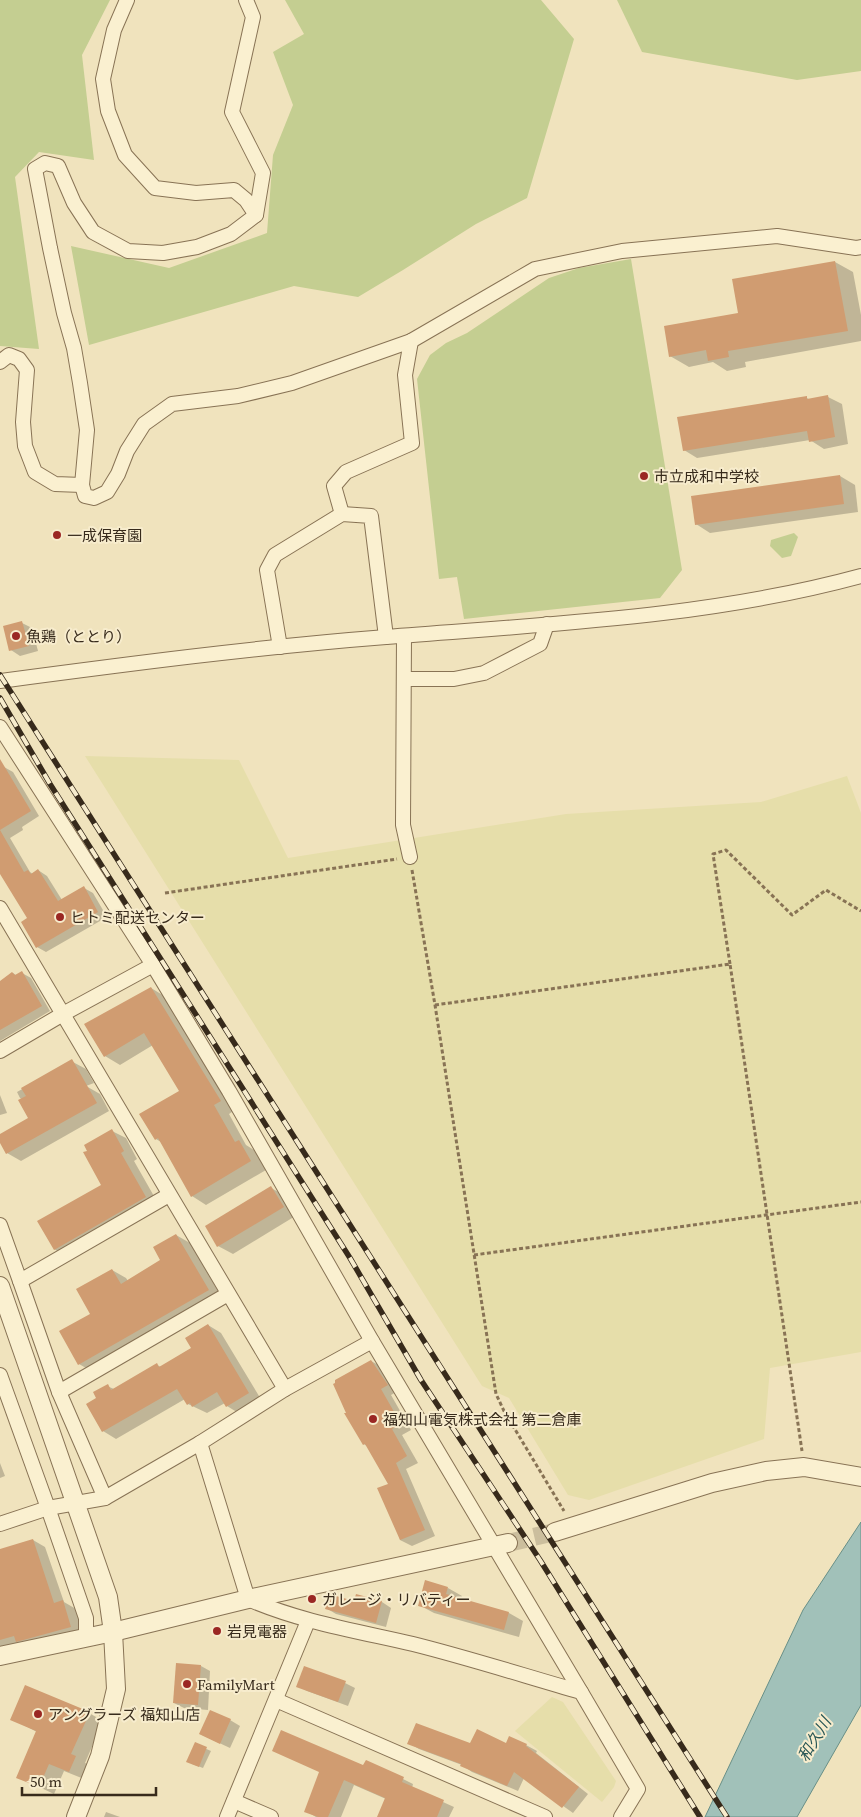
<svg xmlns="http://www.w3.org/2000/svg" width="861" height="1817" viewBox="0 0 861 1817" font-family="'Source Serif 4','Noto Sans JP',serif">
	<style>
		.farmland { fill: #e6deaa }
		.green { fill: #c4ce91 }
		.water { fill: #a1c1b9; stroke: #688f87 }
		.shadow { fill: #0003 }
		.building { fill: #d09c71 }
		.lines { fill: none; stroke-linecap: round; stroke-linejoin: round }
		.tertiary-tunnel { stroke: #cbbe9d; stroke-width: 18; stroke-dasharray: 18 9; stroke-linecap: butt }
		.minor-casing { stroke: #887355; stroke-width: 16 }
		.tertiary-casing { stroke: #887355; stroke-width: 20 }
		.path { stroke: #887355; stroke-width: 3; stroke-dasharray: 4 2.5; stroke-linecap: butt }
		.minor { stroke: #faf0d0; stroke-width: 14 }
		.tertiary { stroke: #faf0d0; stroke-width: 18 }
		.rail-casing { stroke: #372a1b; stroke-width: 5.5 }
		.rail { stroke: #f7eccd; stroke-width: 4; stroke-dasharray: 11; stroke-linecap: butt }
		.poi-dot { fill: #9a2723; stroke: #f7eccd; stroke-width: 2 }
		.labels { text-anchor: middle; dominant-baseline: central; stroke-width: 4; stroke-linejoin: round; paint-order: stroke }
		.poi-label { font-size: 15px; fill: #372a1b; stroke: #f7eccd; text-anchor: start }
		.water-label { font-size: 16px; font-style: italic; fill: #295756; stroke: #f7eccd }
	</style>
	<rect width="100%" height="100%" fill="#f0e3bd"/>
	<g class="farmland">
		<path d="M85 756 239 760 288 858 566 814 761 802 847 776 861 813V1352L770 1368 764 1439 589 1500 568 1495 509 1398 482 1386Z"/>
		<path d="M552 1697 563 1702 616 1781 614 1787 602 1802 515 1731Z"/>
	</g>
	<g class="green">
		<path d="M0 0H110L82 55 94 160 39 152 15 177 39 349 0 346Z"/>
		<path d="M285 0H541L574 39 527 198 476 224 403 270 358 297 294 286 89 345 71 246 169 268 267 233 273 155 293 105 273 52 304 34Z"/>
		<path d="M617 0H861V71L797 80 642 52Z"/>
		<path d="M631 259 682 570 660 598 464 619 457 577 439 579 417 379 430 355 446 343 467 333 549 278 579 268Z"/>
		<path d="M794 533 798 537 791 556 782 558 770 546 771 540Z"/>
	</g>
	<path class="water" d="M861 1522V1705L797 1817H705L803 1610Z"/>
	<g class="shadow">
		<path d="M835 262 853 272 861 315V341L745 362 746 367 727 371 713 362 689 367 670 356 740 314 734 280Z"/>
		<path d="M828 397 842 404 848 444 824 449 810 440 697 458 684 450 807 398 810 400Z"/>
		<path d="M840 476 855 485 858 512 710 533 696 524Z"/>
		<path d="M22 623 32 628 38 651 20 656 11 650Z"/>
		<path d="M4 767 13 772 39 816 22 827 23 830 10 838 30 872 33 874 38 870 47 876 62 900 84 888 93 893 107 917 46 952 37 947 29 918 0 865V770Z"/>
		<path d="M13 973 17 976 22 973 31 978 50 1011 0 1041V982Z"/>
		<path d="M151 988 166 997 235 1110 229 1114 246 1145 254 1150 266 1170 206 1205 192 1196 161 1142 156 1139 181 1091 153 1045 120 1065 105 1056Z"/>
		<path d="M71 1061 86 1069 94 1083 86 1086 100 1094 109 1111 21 1161 7 1153 0 1141V1136L79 1089 34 1107 20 1098 17 1092Z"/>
		<path d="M0 1095 7 1113 0 1115Z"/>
		<path d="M112 1131 126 1138 137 1159 134 1161 159 1205 68 1257 54 1249 103 1185Z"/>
		<path d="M271 1188 286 1196 297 1215 233 1254 218 1246Z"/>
		<path d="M176 1235 190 1243 222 1298 93 1372 79 1364 112 1270 126 1278 128 1281 162 1261Z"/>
		<path d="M208 1325 221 1333 262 1401 240 1414 227 1406 225 1403 207 1413 188 1404 185 1399 116 1439 103 1431 98 1398 107 1386 114 1389 157 1365 161 1367 192 1348Z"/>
		<path d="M371 1361 382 1367 398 1391 391 1395 411 1430 402 1435 418 1463 406 1469 435 1536 412 1546 400 1540 390 1484 368 1447 364 1444Z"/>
		<path d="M0 1463 5 1476 0 1478Z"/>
		<path d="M33 1540 45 1547 64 1602 76 1609 83 1634 0 1650V1551Z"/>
		<path d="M448 1588 462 1596 461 1599 509 1613 523 1621 519 1637 434 1613 419 1605Z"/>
		<path d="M355 1602H382L391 1608 386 1627 336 1614 326 1608Z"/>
		<path d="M201 1666 210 1671 208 1710 184 1708 174 1703Z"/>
		<path d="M345 1683 355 1688 348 1706 307 1691 298 1686Z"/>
		<path d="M89 1713 103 1721 85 1763 90 1765 84 1779 64 1771 54 1794 18 1777 37 1732 12 1719Z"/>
		<path d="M230 1720 240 1726 230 1748 200 1734Z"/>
		<path d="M409 1743 526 1745 537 1751 536 1753 588 1794 573 1813 524 1778 518 1791 472 1772 462 1765 419 1749Z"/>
		<path d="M195 1744 211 1751 203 1768 192 1764Z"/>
		<path d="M364 1766 403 1779 413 1784 412 1788 454 1807 449 1817H378L386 1799 354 1785 341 1817H316L306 1811 320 1773Z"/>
		<path d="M106 1812 120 1817H104Z"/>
	</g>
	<g class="building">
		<path d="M835 261 848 331 728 351 729 357 708 361 706 350 669 357 664 326 738 313 732 279Z"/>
		<path d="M828 395 835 437 809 442 807 431 683 451 677 417 807 396V399Z"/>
		<path d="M840 475 844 504 695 525 691 496Z"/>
		<path d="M22 621 29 646 9 651 3 626Z"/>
		<path d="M0 759 31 811 0 830Z"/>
		<path d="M0 830 24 872 28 870 31 874 38 869 58 901 84 886 98 912 36 948 21 922 27 918 0 874Z"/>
		<path d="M22 971 42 1006 0 1030V981L12 972 15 975Z"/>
		<path d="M151 987 221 1101 214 1105 235 1142 239 1140 251 1161 191 1197 158 1138 155 1140 139 1114 179 1091 144 1033 104 1057 84 1024Z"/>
		<path d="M72 1059 97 1103 6 1154 0 1143V1134L28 1118 18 1100 26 1096 21 1088Z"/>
		<path d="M112 1129 124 1151 121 1153 146 1197 54 1250 37 1221 101 1185 83 1152 87 1151 84 1145Z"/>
		<path d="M271 1186 284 1207 217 1247 205 1226Z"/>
		<path d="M176 1234 209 1290 78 1365 59 1331 90 1314 76 1289 112 1269 121 1284 160 1260 153 1247Z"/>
		<path d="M208 1324 249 1393 226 1407 217 1392 192 1407 190 1403 187 1405 177 1389 102 1432 86 1404 96 1398 93 1392 108 1384 111 1390 157 1363 159 1367 191 1348 185 1338Z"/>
		<path d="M371 1360 388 1385 381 1389 401 1424 392 1429 407 1456 396 1463 425 1530 400 1540 377 1488 388 1484 365 1444 363 1445 344 1413H346L333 1384 335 1383V1380Z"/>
		<path d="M33 1539 54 1603 63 1600 71 1627 16 1642 14 1636 0 1640V1549Z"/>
		<path d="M425 1580 448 1587 446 1594 509 1612 504 1630 418 1606Z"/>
		<path d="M329 1594 354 1601 356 1594 382 1601 376 1623 325 1609Z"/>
		<path d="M176 1663 201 1665 198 1705 173 1703Z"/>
		<path d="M304 1666 346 1681 338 1702 296 1687Z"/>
		<path d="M25 1685 90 1712 71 1754 76 1756 69 1772 49 1764 39 1787 16 1778 36 1731 10 1720Z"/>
		<path d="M210 1710 231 1719 220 1744 199 1734Z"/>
		<path d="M416 1723 470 1743 477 1729 506 1743 509 1736 527 1744 526 1746 579 1787 562 1808 514 1772 507 1786 460 1766 461 1764 407 1744Z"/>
		<path d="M281 1730 363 1765 366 1760 404 1777 402 1782 444 1800 437 1817H377L385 1798 344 1780 328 1817H318L304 1812 319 1772 272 1751Z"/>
		<path d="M195 1742 207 1747 199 1767 186 1762Z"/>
	</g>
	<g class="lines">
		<path class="tertiary-tunnel" d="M508 1543 555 1532"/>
		<g class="minor-casing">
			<g id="minor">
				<path d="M127 0 114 30 103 79 108 111 125 155 155 188 196 193 234 190 246 200 256 215"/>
				<path d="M246 0 253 17 232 112 263 173 256 215 231 234 197 247 163 253 128 251 93 232 74 203 58 166 45 163 35 169 50 248 64 313 74 348 80 383 87 430 82 485 85 496 94 498 107 492 118 474 127 451 144 424 172 404 238 396 292 383 411 341 535 269 622 251 777 236 856 248 861 247"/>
				<path d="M0 362 9 355 19 359 27 370 23 422 25 446 35 472 55 484 82 485"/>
				<path d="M342 514 334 486 346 472 412 443 405 375 411 341"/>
				<path d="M404 636 403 825 410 857"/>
				<path d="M280 647 267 570 275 555 342 514 371 516 386 637"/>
				<path d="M404 679H454L484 673 540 644 547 624"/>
				<path d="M0 681C128 664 257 647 386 637 545 624 707 618 861 576"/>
				<path d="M0 727 153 965 229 1091 372 1341 581 1692"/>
				<path d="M0 908 285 1389"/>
				<path d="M0 1051 63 1014 153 965"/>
				<path d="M0 1225 20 1281 169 1195"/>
				<path d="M20 1281 59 1392 105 1498"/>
				<path d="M0 1375 48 1508 86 1618V1637"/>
				<path d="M59 1392 228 1294"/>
				<path d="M200 1443 248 1599C301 1622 357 1631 413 1644 469 1658 525 1676 581 1692L638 1789 621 1817"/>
				<path d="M0 1524 48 1508 105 1498 200 1443 285 1389 372 1341"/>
				<path d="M276 1700 545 1817"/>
				<path d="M234 1801 271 1817"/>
				<path d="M227 1817 308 1621"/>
			</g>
		</g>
		<g class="tertiary-casing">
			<g id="tertiary">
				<path d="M0 1286 108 1597 113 1632 116 1689 100 1756 76 1817"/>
				<path d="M555 1532 712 1483 766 1471 804 1467 861 1477"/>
				<path d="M0 1656 113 1632 248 1599 508 1543"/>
			</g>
		</g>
		<g class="path">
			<path d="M412 870 435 1005 496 1394 504 1411 564 1511"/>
			<path d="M165 893 397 859"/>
			<path d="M730 964 713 854 726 850 792 915 826 890 861 911"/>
			<path d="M435 1005 730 964 802 1451"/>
			<path d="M474 1255 861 1202"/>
		</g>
		<use href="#minor" class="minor"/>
		<use href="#tertiary" class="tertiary"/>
		<g class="rail-casing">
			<g id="rail">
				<path d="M0 675 727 1817"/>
				<path d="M0 698 50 784 350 1258 421 1380 540 1560 700 1817"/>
			</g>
		</g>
		<use href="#rail" class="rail"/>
	</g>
	<g class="poi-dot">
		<circle cx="644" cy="476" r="5"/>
		<circle cx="57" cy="535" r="5"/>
		<circle cx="16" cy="636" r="5"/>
		<circle cx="60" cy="917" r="5"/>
		<circle cx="373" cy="1419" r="5"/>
		<circle cx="312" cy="1599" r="5"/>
		<circle cx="217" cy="1631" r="5"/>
		<circle cx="187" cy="1684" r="5"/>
		<circle cx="38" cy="1714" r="5"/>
	</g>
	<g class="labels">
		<g class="poi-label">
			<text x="654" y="476">市立成和中学校</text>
			<text x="67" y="535">一成保育園</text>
			<text x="26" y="636">魚鶏（ととり）</text>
			<text x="70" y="917">ヒトミ配送センター</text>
			<text x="383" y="1419">福知山電気株式会社 第二倉庫</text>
			<text x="322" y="1599">ガレージ・リバティー</text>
			<text x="227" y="1631">岩見電器</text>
			<text x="197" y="1684">FamilyMart</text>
			<text x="48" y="1714">アングラーズ 福知山店</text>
		</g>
		<g class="water-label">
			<text transform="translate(814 1739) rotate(-59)">和久川</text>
		</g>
	</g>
	<path d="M22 1787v8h134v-8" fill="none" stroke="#372a1b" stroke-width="2.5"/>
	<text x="30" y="1787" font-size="15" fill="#372a1b" stroke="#f7eccd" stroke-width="4" paint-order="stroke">50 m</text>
</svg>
